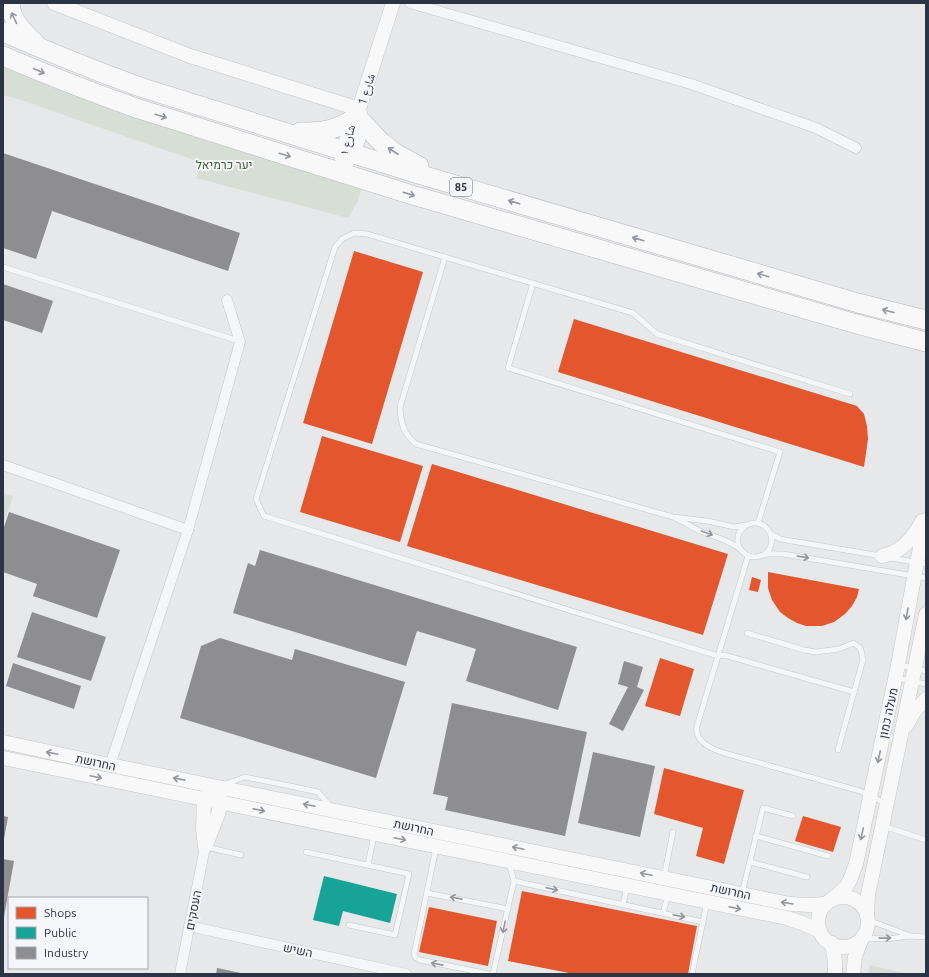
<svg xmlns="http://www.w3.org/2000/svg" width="929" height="977" viewBox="0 0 929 977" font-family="Ubuntu,'Noto Naskh Arabic',Heebo,sans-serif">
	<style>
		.green { fill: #d6ded6 }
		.shops { fill: #e4572e }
		.public { fill: #17a398 }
		.industry { fill: #8d8d92 }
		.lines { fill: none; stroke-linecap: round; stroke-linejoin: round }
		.lane-casing { stroke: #c4c6c8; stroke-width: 6 }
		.street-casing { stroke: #c4c6c8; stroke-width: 11 }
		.secondary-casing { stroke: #c4c6c8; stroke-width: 15 }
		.highway-casing { stroke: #b8bbbf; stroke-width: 20 }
		.lane { stroke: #f5f6f7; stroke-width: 5 }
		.street { stroke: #f5f6f7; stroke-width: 10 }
		.secondary { stroke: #f8f8f8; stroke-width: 14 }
		.highway { stroke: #f8f8f8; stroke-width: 19 }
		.oneway { stroke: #92969e }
		.oneway2 { stroke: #90959e }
		.labels { text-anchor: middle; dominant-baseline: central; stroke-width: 4; stroke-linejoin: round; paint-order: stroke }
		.shield { fill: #f4f6f9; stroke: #676e7b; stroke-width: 1 }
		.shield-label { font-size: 11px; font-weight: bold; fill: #2b3445 }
		.street-label { font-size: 12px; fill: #2b3445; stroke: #f4f6f9 }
		.park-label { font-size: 12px; fill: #3f6138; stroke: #f4f6f9 }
	</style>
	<rect width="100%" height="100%" fill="#e6e8ea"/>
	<g class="green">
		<path d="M3 61 363 185 357 203 348 218 196 178 202 163 21 100 3 95Z"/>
		<path d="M3 494 13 496 3 525Z"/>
		<path d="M870 965 908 974H868Z"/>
	</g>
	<g class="shops">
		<path d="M354 251 423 272 372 444 303 423Z"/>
		<path d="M574 319 857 406 864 414 867 426 868 439 864 467 558 372Z"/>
		<path d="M322 436 423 466 400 542 300 512Z"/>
		<path d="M432 464 728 554 703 635 407 546Z"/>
		<path d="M768 572 816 581 859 589 857 597 852 606 845 614 834 622 822 626H806L797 623 788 618 780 612 772 600 768 588Z"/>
		<path d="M752 577 761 580 758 592 749 590Z"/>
		<path d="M660 658 694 669 680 716 645 706Z"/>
		<path d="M664 768 744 790 724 864 696 856 703 828 654 814Z"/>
		<path d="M803 816 841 827 833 852 795 841Z"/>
		<path d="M522 891 697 926 688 974H574L508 961Z"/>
		<path d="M429 907 497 921 488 966 419 952Z"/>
	</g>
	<path class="public" d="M324 876 397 894 390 923 343 911 339 926 313 920Z"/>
	<g class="industry">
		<path d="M3 153 240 233 228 271 52 211 36 259 3 248Z"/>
		<path d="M3 284 53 301 42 333 3 320Z"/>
		<path d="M9 512 120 550 97 618 33 596 37 584 3 572V530Z"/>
		<path d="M260 550 577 647 558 710 466 681 476 649 417 631 406 666 233 613 248 563 255 566Z"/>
		<path d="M32 612 106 637 91 681 17 657Z"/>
		<path d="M220 638 292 660 295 649 405 682 376 778 180 718 201 646Z"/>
		<path d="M624 661 643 667 637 687 644 690 623 731 609 724 628 687 618 684Z"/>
		<path d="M13 663 81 686 74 709 6 686Z"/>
		<path d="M452 703 587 732 565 836 445 810 448 797 433 794Z"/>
		<path d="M593 752 655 766 640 837 578 823Z"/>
		<path d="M3 816 8 817 4 839H3Z"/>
		<path d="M3 859 14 861 4 917H3Z"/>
		<path d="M217 968 241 973V974H216Z"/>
	</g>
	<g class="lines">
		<g class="lane-casing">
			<g id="lane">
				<path d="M445 257 400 407C401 424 403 433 416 444L673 517 707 521 735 527 746 525"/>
				<path d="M3 267 239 341"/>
				<path d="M533 283 508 368 780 452 758 523"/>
				<path d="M850 394 657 334 633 313 367 234 354 233 342 239 335 247 256 499 264 516 718 656 724 655 854 692"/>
				<path d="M675 518C684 522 692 527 700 531 715 537 727 539 740 549"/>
				<path d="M771 534 780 539 881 556"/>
				<path d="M764 555C784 538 761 513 744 527 739 530 737 537 738 543 739 551 747 557 755 557 759 557 761 555 764 555 770 553 777 554 783 554L926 578"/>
				<path d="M748 556 697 726C694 742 712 749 724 753L860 791 885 803"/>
				<path d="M891 558 926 564"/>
				<path d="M747 633 804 650 816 652 839 649 853 643 859 647 861 650 863 660 854 692 838 750"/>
				<path d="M900 665 926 671"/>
				<path d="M896 678 926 684"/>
				<path d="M223 785 245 777 290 786 318 792 331 807"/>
				<path d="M883 826 926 840"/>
				<path d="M756 836 828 856"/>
				<path d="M206 847 241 855"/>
				<path d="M436 848 414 954 416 958 420 960 489 974"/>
				<path d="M306 852 409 874 395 935 349 925"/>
				<path d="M750 862 807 877"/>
				<path d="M368 865 374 835"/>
				<path d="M664 877 673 832"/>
				<path d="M514 881 703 922"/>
				<path d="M427 893 508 909"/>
				<path d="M742 893 763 808 793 816"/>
				<path d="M623 904 627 887"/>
				<path d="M663 913 668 895"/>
				<path d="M868 920 908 935"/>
				<path d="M862 938 888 939 909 936 926 937"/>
				<path d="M493 974 514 881 509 863"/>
				<path d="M692 974 707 902"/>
			</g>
		</g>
		<g class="street-casing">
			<g id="street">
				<path d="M410 3 691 84 816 128 856 148"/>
				<path d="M3 465 188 530 110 765"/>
				<path d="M188 530 240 342 227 300"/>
				<path d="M189 926 406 974"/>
				<path d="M180 974 205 847"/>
			</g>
		</g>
		<g class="secondary-casing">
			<g id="secondary">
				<path d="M54 3 190 56 359 109"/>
				<path d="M342 159 349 130 355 116"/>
				<path d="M340 172 353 154 359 137 362 122 359 109 393 3"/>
				<path d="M882 556C886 555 890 554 894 552 906 546 917 533 922 521"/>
				<path d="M906 726 914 712 926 699"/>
				<path d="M3 742 110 765 790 904 809 905 826 904"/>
				<path d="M3 758 787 918 802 923 820 931"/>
				<path d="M206 845 218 814 221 802 219 793"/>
				<path d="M205 847 203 829 204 799 210 794"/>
				<circle cx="843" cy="922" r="25"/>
				<path d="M833 899 846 887 850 880 856 864 898 665 917 562 926 520"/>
				<path d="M867 915 868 895 926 614"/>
				<path d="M832 943 835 962V974"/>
				<path d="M853 974 855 957 861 940"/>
			</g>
		</g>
		<g class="highway-casing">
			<g id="highway">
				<path d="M10 3C11 20 23 32 35 43"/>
				<path d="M3 32C49 52 95 71 143 88L415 173 858 303 926 320"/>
				<path d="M3 56C47 75 91 92 136 108L409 194 853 323 926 342"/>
				<path d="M362 122 381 142 395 153 419 166"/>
				<path d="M300 132C322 132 334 131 353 119"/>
			</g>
		</g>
		<use href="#lane" class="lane"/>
		<use href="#street" class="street"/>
		<use href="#secondary" class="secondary"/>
		<use href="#highway" class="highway"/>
	</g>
	<defs><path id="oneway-shaft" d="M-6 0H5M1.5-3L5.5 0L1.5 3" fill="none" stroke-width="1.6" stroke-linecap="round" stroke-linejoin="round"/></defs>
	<g class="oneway">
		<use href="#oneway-shaft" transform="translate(14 18) rotate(-115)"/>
		<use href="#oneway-shaft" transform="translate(39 71) rotate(24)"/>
		<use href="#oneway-shaft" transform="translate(161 116) rotate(17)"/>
		<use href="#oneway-shaft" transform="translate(393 151) rotate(-147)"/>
		<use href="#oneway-shaft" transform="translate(285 155) rotate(17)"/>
		<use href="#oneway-shaft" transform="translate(409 194) rotate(17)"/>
		<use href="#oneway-shaft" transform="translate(514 202) rotate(-164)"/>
		<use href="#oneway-shaft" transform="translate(638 239) rotate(-164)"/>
		<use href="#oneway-shaft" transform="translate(763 275) rotate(-164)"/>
		<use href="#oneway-shaft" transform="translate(888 311) rotate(-165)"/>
		<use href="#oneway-shaft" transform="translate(907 614) rotate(100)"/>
		<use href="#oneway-shaft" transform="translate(52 753) rotate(-168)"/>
		<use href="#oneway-shaft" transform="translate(879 757) rotate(102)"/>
		<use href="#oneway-shaft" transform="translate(96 777) rotate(12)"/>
		<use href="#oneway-shaft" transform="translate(179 779) rotate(-169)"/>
		<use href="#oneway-shaft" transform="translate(309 805) rotate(-168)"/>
		<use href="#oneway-shaft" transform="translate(259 810) rotate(12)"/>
		<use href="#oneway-shaft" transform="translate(862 834) rotate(102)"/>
		<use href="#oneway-shaft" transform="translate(400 839) rotate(12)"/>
		<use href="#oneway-shaft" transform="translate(518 848) rotate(-168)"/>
		<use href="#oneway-shaft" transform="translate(646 874) rotate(-168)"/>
		<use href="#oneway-shaft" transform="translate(787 903) rotate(-171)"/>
		<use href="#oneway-shaft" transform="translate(735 908) rotate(12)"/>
	</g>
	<g class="oneway2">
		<use href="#oneway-shaft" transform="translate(707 533) rotate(20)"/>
		<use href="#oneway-shaft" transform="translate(803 557) rotate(10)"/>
		<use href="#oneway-shaft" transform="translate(552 889) rotate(12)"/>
		<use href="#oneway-shaft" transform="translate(456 898) rotate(-169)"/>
		<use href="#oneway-shaft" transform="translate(679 916) rotate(12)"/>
		<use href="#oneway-shaft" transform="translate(504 927) rotate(102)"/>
		<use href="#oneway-shaft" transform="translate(885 938) rotate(-1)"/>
		<use href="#oneway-shaft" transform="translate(437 964) rotate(-169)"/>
	</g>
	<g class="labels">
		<rect class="shield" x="450" y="178" width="22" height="18" rx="3"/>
		<g class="shield-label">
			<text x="461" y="187">85</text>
		</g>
		<g class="street-label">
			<text transform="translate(366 89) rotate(-73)">شارع 1</text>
			<text transform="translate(347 140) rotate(-75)">شارع ١</text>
			<text transform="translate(888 713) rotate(-78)">מעלה כמון</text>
			<text transform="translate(96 762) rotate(12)">החרושת</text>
			<text transform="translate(414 827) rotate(12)">החרושת</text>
			<text transform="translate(731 891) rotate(12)">החרושת</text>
			<text transform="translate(193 910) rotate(-79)">העסקים</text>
			<text transform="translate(298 950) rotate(12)">השיש</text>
		</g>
		<g class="park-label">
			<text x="224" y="164">יער כרמיאל</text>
		</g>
	</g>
	<rect width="929" height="977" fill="none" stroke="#2b3445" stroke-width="8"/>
	<rect x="8" y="897" width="140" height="72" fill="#f4f6f9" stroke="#a4a8b1"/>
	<rect x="16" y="907" width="20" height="12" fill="#e4572e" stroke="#a4a8b1"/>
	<text x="44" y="917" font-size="12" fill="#2b3445">Shops</text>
	<rect x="16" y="927" width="20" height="12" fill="#17a398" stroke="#a4a8b1"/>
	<text x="44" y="937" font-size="12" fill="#2b3445">Public</text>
	<rect x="16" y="947" width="20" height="12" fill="#8d8d92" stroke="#a4a8b1"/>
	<text x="44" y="957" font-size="12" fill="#2b3445">Industry</text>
</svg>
